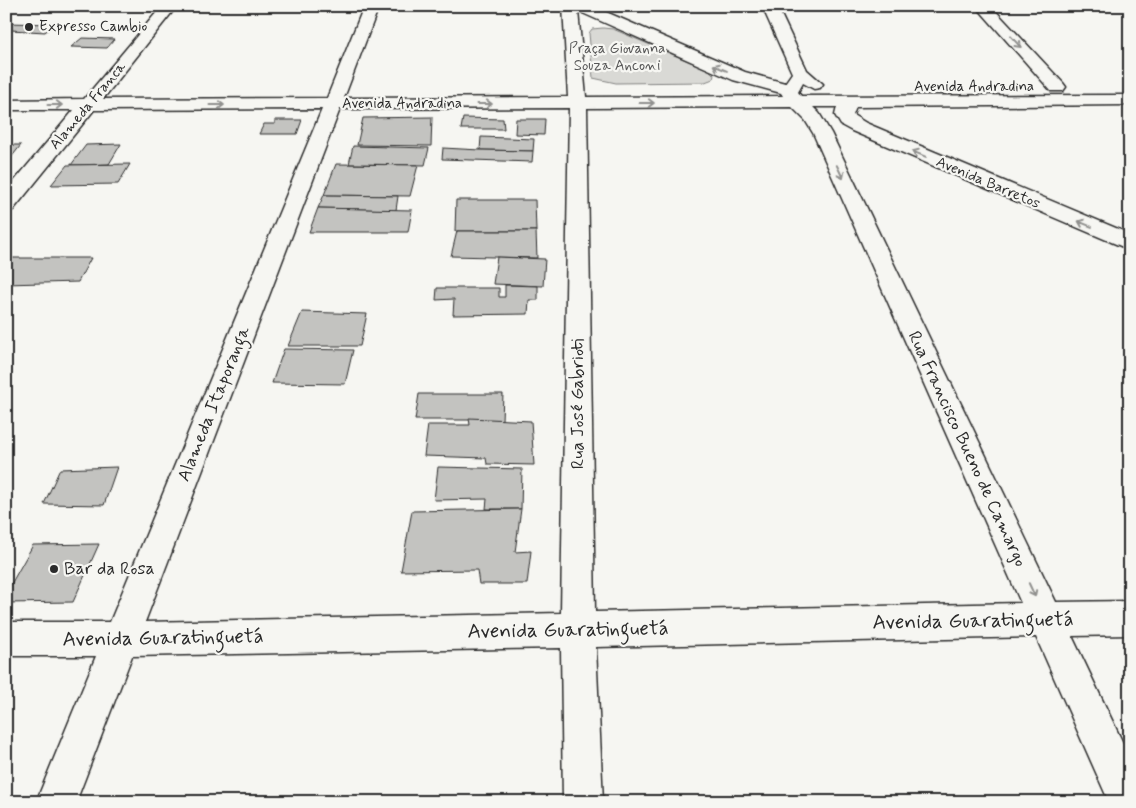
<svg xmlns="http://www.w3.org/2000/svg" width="1136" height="808" viewBox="0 0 1136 808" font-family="Mynerve,sans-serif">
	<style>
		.green { fill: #d9d9d5; stroke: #828280 }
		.building { fill: #c3c3c0; stroke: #2b2b2b }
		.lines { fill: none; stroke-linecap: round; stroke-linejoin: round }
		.minor-casing { stroke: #2b2b2b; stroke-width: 3 }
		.minor { fill: #f6f6f2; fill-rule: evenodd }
		.oneway { stroke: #90908e }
		.poi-dot { fill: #2b2b2b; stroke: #f6f6f2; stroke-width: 2 }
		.labels { text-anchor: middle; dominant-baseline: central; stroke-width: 4.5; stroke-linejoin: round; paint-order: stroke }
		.far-poi-label { font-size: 15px; fill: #2b2b2b; stroke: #f6f6f2; text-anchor: start }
		.far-park-label { font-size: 15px; fill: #565656; stroke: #f6f6f2 }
		.far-street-label { font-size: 15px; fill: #2b2b2b; stroke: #f6f6f2 }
		.street-label { font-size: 18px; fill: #2b2b2b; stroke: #f6f6f2 }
		.poi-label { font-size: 18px; fill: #2b2b2b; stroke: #f6f6f2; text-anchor: start }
		.near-street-label { font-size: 21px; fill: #2b2b2b; stroke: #f6f6f2 }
	</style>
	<rect width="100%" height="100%" fill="#f6f6f2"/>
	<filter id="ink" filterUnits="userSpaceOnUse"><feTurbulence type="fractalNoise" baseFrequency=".02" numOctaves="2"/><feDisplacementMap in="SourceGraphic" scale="10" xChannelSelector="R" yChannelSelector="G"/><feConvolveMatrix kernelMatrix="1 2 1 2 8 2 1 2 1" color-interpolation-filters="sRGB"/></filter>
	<g filter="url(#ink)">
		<path class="green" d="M603 28 613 29 709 70 714 75 713 79 705 82 616 83 593 78 589 33 592 29Z"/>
		<g class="building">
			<path d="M6 23 55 24 45 32 11 30 6 35Z"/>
			<path d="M82 38 115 39 107 48 71 47Z"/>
			<path d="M432 117 431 146 357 145 363 118Z"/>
			<path d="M463 118 503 119 504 129H461Z"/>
			<path d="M516 119H545L544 135 515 134Z"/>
			<path d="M275 120H302L297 134H259L264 124H275Z"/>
			<path d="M481 137 534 139 533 151 480 150Z"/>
			<path d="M121 144 109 164 71 165 86 145Z"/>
			<path d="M6 145H21L6 164Z"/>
			<path d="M353 146 429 148 425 165 349 164Z"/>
			<path d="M443 148 480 150 533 151 532 162 442 159Z"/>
			<path d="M130 164 118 184 51 185 67 165Z"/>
			<path d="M336 164 418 165 410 196 324 195Z"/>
			<path d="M324 195 398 196 396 210 318 208Z"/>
			<path d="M456 200H535L536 231H455Z"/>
			<path d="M318 208 412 210 408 232H309Z"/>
			<path d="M457 231H536L537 258 451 256Z"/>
			<path d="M497 257 545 259 543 286 493 284Z"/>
			<path d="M6 258H91L78 282 6 284Z"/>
			<path d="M505 285 538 286V300H529L528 314 453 315 454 299 436 300 437 288H499V297H505Z"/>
			<path d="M302 312 367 314 360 346H288Z"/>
			<path d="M284 349 353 350 345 384 272 383Z"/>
			<path d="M419 394H503L502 420H415Z"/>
			<path d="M469 418 531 421 534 465 487 464 486 458 424 456 428 425H470Z"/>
			<path d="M117 467 104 505 44 504 60 469Z"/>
			<path d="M438 467 522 469 521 509H486L487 499 434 500Z"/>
			<path d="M521 509 515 552 531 551 527 584H479L477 570 401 571 412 511Z"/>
			<path d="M99 544 73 602 6 603V593L33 545Z"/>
		</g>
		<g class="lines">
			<g class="minor-casing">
				<g id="minor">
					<path d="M162 6H177L103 99 327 98 364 6H379L344 98 568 97 563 6H592L745 72 785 83 792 73 762 6H777L807 70 823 84 820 88 814 89 803 83 798 92 801 96 1130 95V105L856 107 853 115 866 123 1130 234V250L852 131 841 125 835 115 837 107H813L819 113 831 133 1056 602 1130 601V635L1072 636 1130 758V802H1109L1036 637 596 647 603 802H563L561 648 132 656 76 802H36L96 656H6V622H110L322 109 94 110 13 210 6 212V191L74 110H6V100L84 99ZM578 11 733 80 781 93 783 96 586 97ZM792 107 805 120 813 133 1021 603 595 612 587 108ZM569 108 561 613 145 622 340 109Z"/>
					<path d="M976 6H991L1063 83 1066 87 1063 91H1051Z"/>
				</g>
			</g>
			<use href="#minor" class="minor"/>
		</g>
		<defs><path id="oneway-shaft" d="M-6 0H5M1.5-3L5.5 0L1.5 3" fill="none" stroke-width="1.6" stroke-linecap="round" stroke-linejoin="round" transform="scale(1.25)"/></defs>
		<g class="oneway">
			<use href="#oneway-shaft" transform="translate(1016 42) rotate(48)"/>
			<use href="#oneway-shaft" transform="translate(720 68) rotate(-157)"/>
			<use href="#oneway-shaft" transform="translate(647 103)"/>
			<use href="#oneway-shaft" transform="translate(485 104)"/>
			<use href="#oneway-shaft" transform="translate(55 105)"/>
			<use href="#oneway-shaft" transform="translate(217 105)"/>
			<use href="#oneway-shaft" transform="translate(919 154) rotate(-157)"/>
			<use href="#oneway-shaft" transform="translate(840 172) rotate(65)"/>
			<use href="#oneway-shaft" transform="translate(1085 224) rotate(-157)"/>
			<use href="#oneway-shaft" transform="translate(1032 590) rotate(65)"/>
		</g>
	</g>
	<g class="poi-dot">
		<circle cx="29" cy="27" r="5"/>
		<circle cx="54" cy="569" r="5"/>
	</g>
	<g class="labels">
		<g class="far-poi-label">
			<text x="39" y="27">Expresso Cambio</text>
		</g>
		<g class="far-park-label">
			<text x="617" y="49">Praça Giovanna<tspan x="617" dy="17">Souza Anconi</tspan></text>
		</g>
		<g class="far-street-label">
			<text x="974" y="87">Avenida Andradina</text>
			<text x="402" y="104">Avenida Andradina</text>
			<text transform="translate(88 106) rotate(-50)">Alameda Franca</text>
			<text transform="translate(988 183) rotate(23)">Avenida Barretos</text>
		</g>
		<g class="street-label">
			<text transform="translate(214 404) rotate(-68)">Alameda Itaporanga</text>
			<text transform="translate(578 404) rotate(-90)">Rua José Gabrioti</text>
			<text transform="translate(967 449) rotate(65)">Rua Francisco Bueno de Camargo</text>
		</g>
		<g class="poi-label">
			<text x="64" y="569">Bar da Rosa</text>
		</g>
		<g class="near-street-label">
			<text transform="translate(973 621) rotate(-1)">Avenida Guaratinguetá</text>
			<text transform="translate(568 630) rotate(-1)">Avenida Guaratinguetá</text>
			<text transform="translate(163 638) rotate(-1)">Avenida Guaratinguetá</text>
		</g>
	</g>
	<rect width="1136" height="808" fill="none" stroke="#f6f6f2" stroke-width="25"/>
	<rect x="12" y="12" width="1111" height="783" fill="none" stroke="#2b2b2b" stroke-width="2" filter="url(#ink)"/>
</svg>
